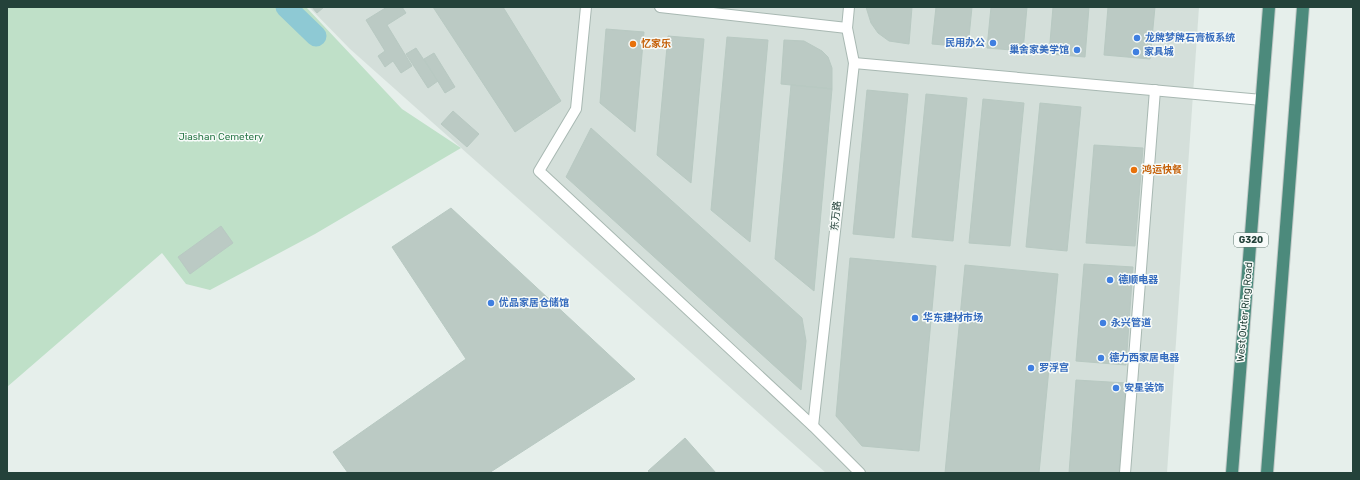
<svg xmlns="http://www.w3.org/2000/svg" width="1360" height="480" viewBox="0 0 1360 480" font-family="Rubik,'Noto Sans SC',sans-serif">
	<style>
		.built { fill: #d4dfda }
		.green { fill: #bfe0c8 }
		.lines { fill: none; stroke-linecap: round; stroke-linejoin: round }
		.canal { stroke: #8ec9d4; stroke-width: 21 }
		.building { fill: #bbcac4; stroke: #b8c9c2 }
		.service-casing { stroke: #a8b8b2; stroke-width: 12 }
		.trunk-casing { stroke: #c2cac8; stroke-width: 14 }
		.service { stroke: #fff; stroke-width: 10 }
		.trunk { stroke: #4c8a7c; stroke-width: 12 }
		.shop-dot { fill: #3f7fe0; stroke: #f7fbf9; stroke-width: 1.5 }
		.food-dot { fill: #e8710a; stroke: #f7fbf9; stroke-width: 1.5 }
		.labels { text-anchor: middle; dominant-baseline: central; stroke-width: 3; stroke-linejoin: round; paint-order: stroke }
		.shield { fill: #f7fbf9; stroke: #637a73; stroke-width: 1 }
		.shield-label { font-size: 9px; font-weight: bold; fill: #24423a }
		.shop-label { font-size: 10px; font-weight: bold; fill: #366cbe; stroke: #f7fbf9; text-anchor: start }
		.food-label { font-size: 10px; font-weight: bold; fill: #c56008; stroke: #f7fbf9; text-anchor: start }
		.park-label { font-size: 10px; fill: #2d7a4b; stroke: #f7fbf9 }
		.street-label { font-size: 10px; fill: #24423a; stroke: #f7fbf9 }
	</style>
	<rect width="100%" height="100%" fill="#e6efeb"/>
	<path class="built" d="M309 7H1199L1167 473H826L350 49Z"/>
	<path class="green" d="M7 7H306L402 109 461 148 315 234 210 290 186 284 162 253 7 387Z"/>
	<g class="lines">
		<path class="canal" d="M286 7 316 36"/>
	</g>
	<g class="building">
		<path d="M312 7H324L317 13Z"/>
		<path d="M387 7H402L406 13 387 25 412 66 401 73 393 61 385 67 378 56 385 51 366 20Z"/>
		<path d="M433 7H503L561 101 515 132Z"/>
		<path d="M866 7H912L909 44 889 41 878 33 871 23Z"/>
		<path d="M936 7H972L968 47 932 44Z"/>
		<path d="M991 7H1027L1023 51 987 48Z"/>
		<path d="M1053 7H1089L1085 57 1049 54Z"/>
		<path d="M1108 7H1155L1150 59 1104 55Z"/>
		<path d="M606 29 644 32 635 132 600 103Z"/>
		<path d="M668 36 704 39 691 183 657 155Z"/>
		<path d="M727 37 768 40 750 242 711 210Z"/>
		<path d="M784 40 804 41 822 51 828 57 832 68V89L781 84Z"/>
		<path d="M416 48 438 81 428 88 406 54Z"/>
		<path d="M434 53 455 87 445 93 424 59Z"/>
		<path d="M791 85 832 89 814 291 775 259Z"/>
		<path d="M867 90 908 94 894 238 853 234Z"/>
		<path d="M926 94 967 98 953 241 912 237Z"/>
		<path d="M983 99 1024 103 1010 246 969 243Z"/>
		<path d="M1040 103 1081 107 1067 251 1026 247Z"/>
		<path d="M453 111 479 134 467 147 441 124Z"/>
		<path d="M591 128 802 318 806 341 801 390 566 177Z"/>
		<path d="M1094 145 1143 148 1135 246 1086 243Z"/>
		<path d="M451 208 635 379 489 473H348L333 452 466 359 392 247Z"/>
		<path d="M221 226 233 243 190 274 178 257Z"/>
		<path d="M850 258 936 266 919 451 862 446 836 416Z"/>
		<path d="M1084 264 1133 267 1126 365 1076 361Z"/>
		<path d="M965 265 1058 274 1039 473H945Z"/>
		<path d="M1076 380 1126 383 1119 473H1069Z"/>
		<path d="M685 438 716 473H650L648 471Z"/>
	</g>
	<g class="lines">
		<g class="service-casing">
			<g id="service">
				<path d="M586 7 576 109 539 171 813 426 860 473"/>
				<path d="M660 7 847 28"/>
				<path d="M854 63 1262 100"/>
				<path d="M813 426 854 63 847 28 849 7"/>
				<path d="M1125 473 1155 90"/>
			</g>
		</g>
		<g class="trunk-casing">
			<g id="trunk">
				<path d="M1232 473 1269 7"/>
				<path d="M1267 473 1303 7"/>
			</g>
		</g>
		<use href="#service" class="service"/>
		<use href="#trunk" class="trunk"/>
	</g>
	<g class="shop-dot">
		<circle cx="1137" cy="38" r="4"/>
		<circle cx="993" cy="43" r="4"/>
		<circle cx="1077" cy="50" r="4"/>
		<circle cx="1136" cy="52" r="4"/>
		<circle cx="1110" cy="280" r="4"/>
		<circle cx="491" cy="303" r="4"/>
		<circle cx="915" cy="318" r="4"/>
		<circle cx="1103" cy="323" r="4"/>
		<circle cx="1101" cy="358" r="4"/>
		<circle cx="1031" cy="368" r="4"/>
		<circle cx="1116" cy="388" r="4"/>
	</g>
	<g class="food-dot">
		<circle cx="633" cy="44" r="4"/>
		<circle cx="1134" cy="170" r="4"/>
	</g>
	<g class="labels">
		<rect class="shield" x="1234" y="233" width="34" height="14" rx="3"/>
		<g class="shield-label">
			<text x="1251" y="240">G320</text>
		</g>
		<g class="shop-label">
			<text x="1145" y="38">龙牌梦牌石膏板系统</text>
			<text x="985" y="43" text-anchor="end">民用办公</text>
			<text x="1069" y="50" text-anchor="end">巢舍家美学馆</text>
			<text x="1144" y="52">家具城</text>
			<text x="1118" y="280">德顺电器</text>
			<text x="499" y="303">优品家居仓储馆</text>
			<text x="923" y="318">华东建材市场</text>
			<text x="1111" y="323">永兴管道</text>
			<text x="1109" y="358">德力西家居电器</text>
			<text x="1039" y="368">罗浮宫</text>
			<text x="1124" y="388">安星装饰</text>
		</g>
		<g class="food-label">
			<text x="641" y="44">忆家乐</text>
			<text x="1142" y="170">鸿运快餐</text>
		</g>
		<g class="park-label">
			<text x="221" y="137">Jiashan Cemetery</text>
		</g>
		<g class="street-label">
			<text transform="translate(836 216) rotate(-84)">东万路</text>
			<text transform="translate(1245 312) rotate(-85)">West Outer Ring Road</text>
		</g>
	</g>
	<rect width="1360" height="480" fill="none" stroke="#24423a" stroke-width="16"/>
</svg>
